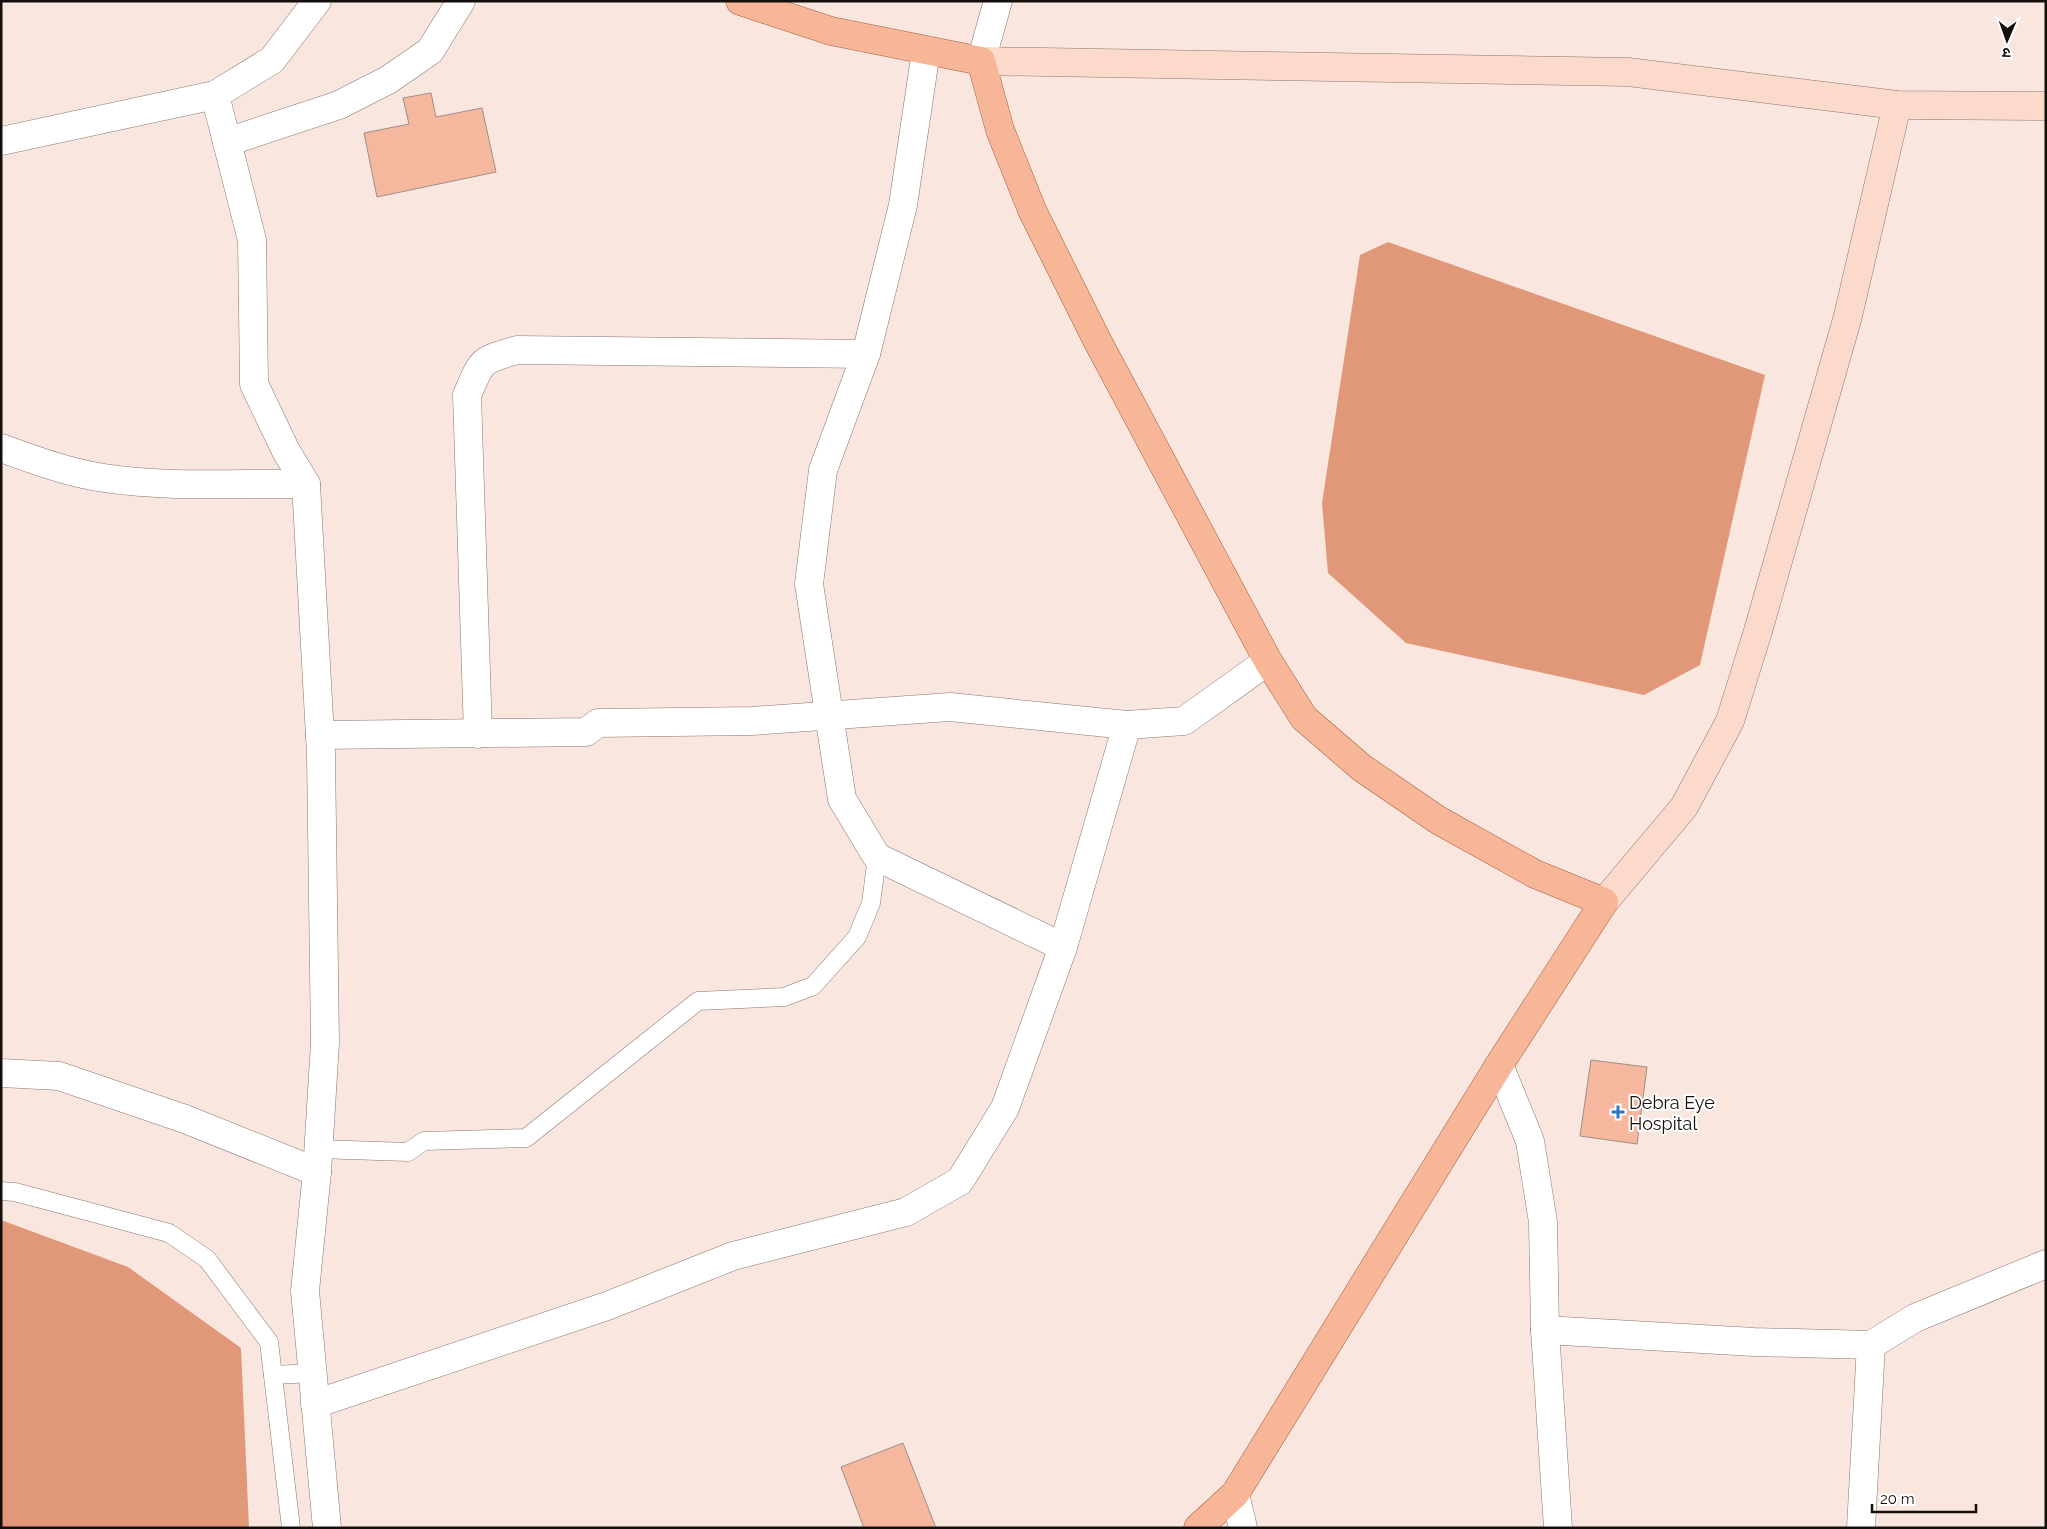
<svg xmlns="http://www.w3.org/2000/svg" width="2047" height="1529" viewBox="0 0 2047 1529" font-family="Raleway,'Noto Sans Devanagari',sans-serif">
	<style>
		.water { fill: #e19879 }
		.building { fill: #f5b89f; stroke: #9f8e87 }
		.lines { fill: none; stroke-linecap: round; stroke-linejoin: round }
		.lane-casing { stroke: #887770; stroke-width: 19 }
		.street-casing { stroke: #887770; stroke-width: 29 }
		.secondary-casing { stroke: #887770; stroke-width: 29 }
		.primary-casing { stroke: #a65c3a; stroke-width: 29 }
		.lane { stroke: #fff; stroke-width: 18 }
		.street { stroke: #fff; stroke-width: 28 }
		.secondary { stroke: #fcdacb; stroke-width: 28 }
		.primary { stroke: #f8b698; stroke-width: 28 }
		.poi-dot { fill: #2d74c4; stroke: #fff; stroke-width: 2 }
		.labels { text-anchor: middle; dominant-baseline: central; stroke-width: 4; stroke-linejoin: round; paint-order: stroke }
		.poi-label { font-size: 18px; fill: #150f0c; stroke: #fff; text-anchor: start }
	</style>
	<rect width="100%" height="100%" fill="#f9e6de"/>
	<g class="water">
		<path d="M1388 242 1765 375 1700 665 1644 695 1406 643 1328 573 1322 503 1360 255Z"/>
		<path d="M1 1220 128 1267 241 1348 249 1528H1Z"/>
	</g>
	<g class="building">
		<path d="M431 93 436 117 482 108 496 172 377 197 364 133 409 124 403 98Z"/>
		<path d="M1591 1060 1647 1067 1637 1144 1580 1136Z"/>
		<path d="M903 1443 936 1528H864L841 1467Z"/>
	</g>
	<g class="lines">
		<g class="lane-casing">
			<g id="lane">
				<path d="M318 1149 408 1152 424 1141 526 1138 698 1001 784 997 813 986 857 937 871 903 877 857"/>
				<path d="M1 1191 15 1192 169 1233 207 1259 269 1342 291 1528"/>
				<path d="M273 1375 313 1373"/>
			</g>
		</g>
		<g class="street-casing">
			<g id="street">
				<path d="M926 51 903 205 866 354 823 470 809 584 842 799 877 857 1063 947"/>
				<path d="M981 61 998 1"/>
				<path d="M215 95 272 60 317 1"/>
				<path d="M1 141 215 95 252 240 254 384 286 451 306 484 321 754 325 1043 317 1172 305 1291 327 1528"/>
				<path d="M227 142 339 105 388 80 430 51 461 1"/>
				<path d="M1 448C34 460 69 473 104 478 170 488 240 483 306 484"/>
				<path d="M478 734 467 395C483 359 479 361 517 350L866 354"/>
				<path d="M320 735 586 732 598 723 752 721 950 707 1127 725 1184 721 1268 661"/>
				<path d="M1499 1065 1530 1141 1543 1222 1545 1330 1558 1528"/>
				<path d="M1 1073 59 1076 185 1119 317 1172"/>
				<path d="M1545 1330 1754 1342 1871 1345 1915 1318 2046 1264"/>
				<path d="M315 1404 607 1306 733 1256 906 1212 960 1181 1005 1108 1063 947 1127 725"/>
				<path d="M1235 1494 1243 1528"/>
				<path d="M1861 1528 1871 1345"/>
			</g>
		</g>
		<g class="secondary-casing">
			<g id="secondary">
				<path d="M981 61 1628 72 1897 105 2046 106"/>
				<path d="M1604 902 1684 807 1730 721 1758 631 1848 316 1897 105"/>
			</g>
		</g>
		<g class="primary-casing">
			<path id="primary" d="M740 1 831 31 981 61 1000 130 1032 210 1098 342 1268 661 1304 718 1362 768 1438 820 1535 874 1604 902 1499 1065 1235 1494 1198 1528"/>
		</g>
		<use href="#lane" class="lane"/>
		<use href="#street" class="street"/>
		<use href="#secondary" class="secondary"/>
		<use href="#primary" class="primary"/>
	</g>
	<path class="poi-dot" d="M1615.5 1104.5h5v5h5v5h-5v5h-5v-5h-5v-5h5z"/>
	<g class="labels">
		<g class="poi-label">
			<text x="1629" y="1102">Debra Eye<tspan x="1629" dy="21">Hospital</tspan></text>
		</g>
	</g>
	<rect width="2047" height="1529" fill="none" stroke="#150f0c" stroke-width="5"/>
	<g transform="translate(2007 40) rotate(182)" stroke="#ffffff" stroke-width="4" paint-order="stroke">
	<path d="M0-4L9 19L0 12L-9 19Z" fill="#150f0c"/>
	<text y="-8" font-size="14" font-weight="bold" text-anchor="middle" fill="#150f0c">उ</text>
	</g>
	<path d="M1872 1504v8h104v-8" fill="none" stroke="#150f0c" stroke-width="2.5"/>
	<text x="1880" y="1504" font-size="15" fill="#150f0c" stroke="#ffffff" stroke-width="4" paint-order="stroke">20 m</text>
</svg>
